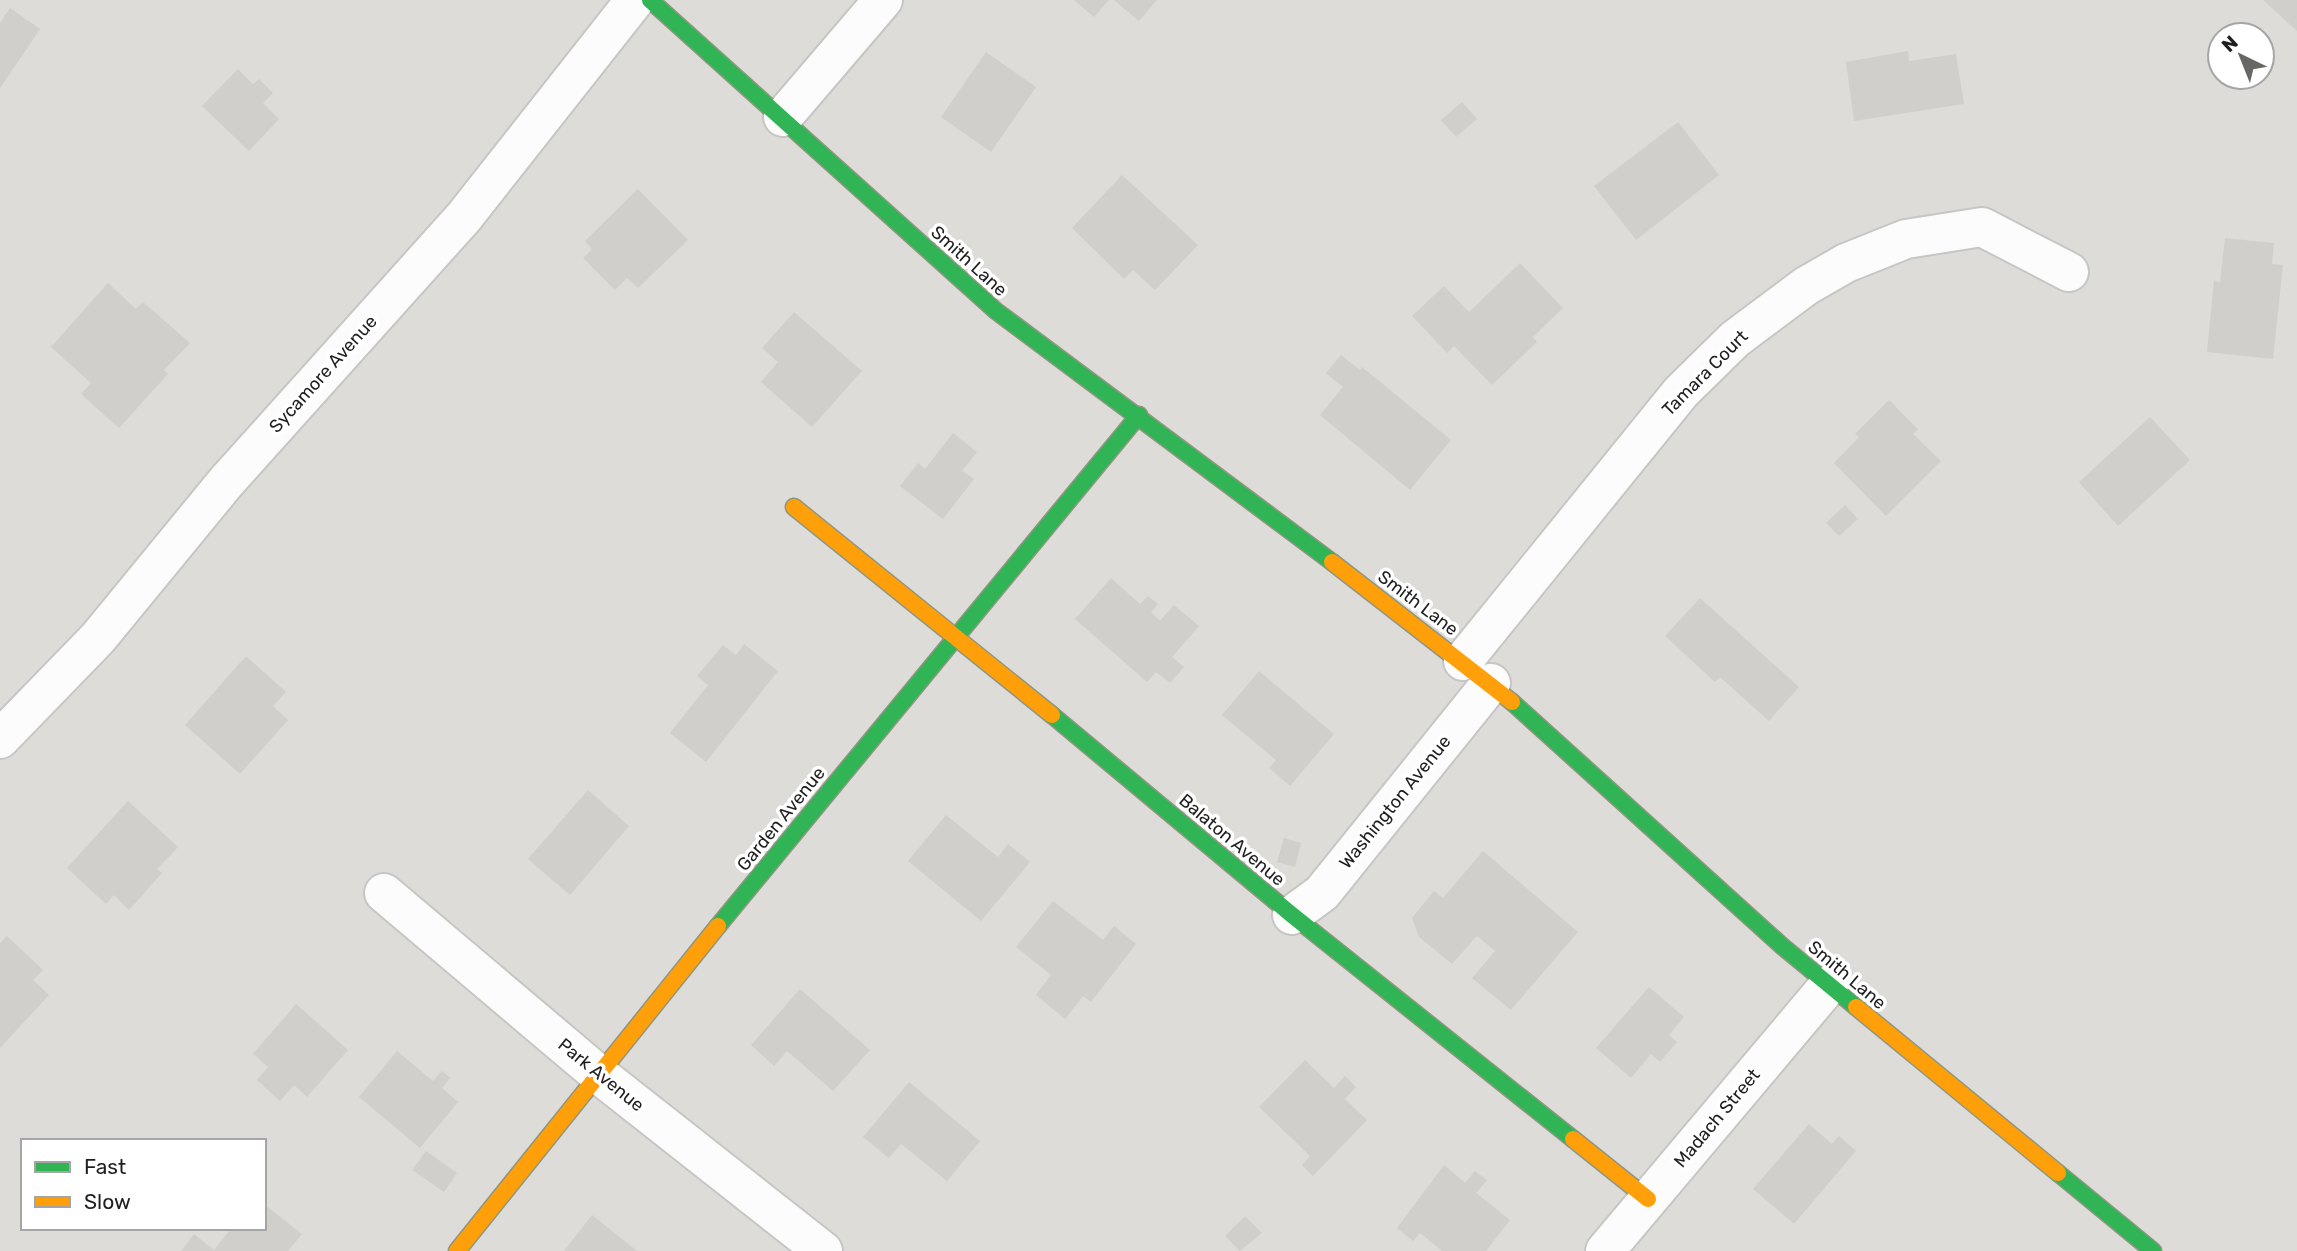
<svg xmlns="http://www.w3.org/2000/svg" width="2297" height="1251" viewBox="0 0 2297 1251" font-family="Rubik,sans-serif">
	<style>
		.residential { fill: #dddcd9; fill-rule: evenodd }
		.building { fill: #d0cfcb }
		.lines { fill: none; stroke-linecap: round; stroke-linejoin: round }
		.street-casing { stroke: #c6c6c4; stroke-width: 42 }
		.fast-casing { stroke: #909780; stroke-width: 19 }
		.slow-casing { stroke: #909780; stroke-width: 19 }
		.street { stroke: #fcfcfc; stroke-width: 38 }
		.fast { stroke: #30b455; stroke-width: 16 }
		.slow { stroke: #ff9f0a; stroke-width: 16 }
		.labels { text-anchor: middle; dominant-baseline: central; stroke-width: 7; stroke-linejoin: round; paint-order: stroke }
		.street-label { font-size: 18px; fill: #1f1f1f; stroke: #fff }
	</style>
	<rect width="100%" height="100%" fill="#eeede8"/>
	<path class="residential" d="M0 0H2297V1251H0ZM2220 35H2262V77H2220ZM23 1141H264V1228H23Z"/>
	<g class="building">
		<path d="M1074 0H1109L1094 17Z"/>
		<path d="M1114 0H1157L1139 21Z"/>
		<path d="M2263 0H2297V31Z"/>
		<path d="M10 8 40 29 0 88V23Z"/>
		<path d="M1908 51 1909 61 1956 54 1964 104 1854 121 1846 62Z"/>
		<path d="M986 52 1036 87 991 152 941 117Z"/>
		<path d="M238 69 253 84 259 79 273 93 263 103 279 119 249 151 202 106Z"/>
		<path d="M1462 102 1477 119 1456 137 1441 120Z"/>
		<path d="M1678 122 1719 175 1636 240 1594 186Z"/>
		<path d="M1122 175 1198 245 1155 290 1133 270 1124 279 1072 228Z"/>
		<path d="M638 189 688 240 638 288 627 278 615 290 583 258 592 249 585 241Z"/>
		<path d="M2225 238 2274 243 2272 264 2283 265 2273 359 2207 352 2214 280 2220 283Z"/>
		<path d="M1520 263 1563 308 1533 337 1537 342 1492 385 1454 346 1447 353 1412 316 1444 286 1469 312Z"/>
		<path d="M108 283 136 309 143 302 190 343 164 370 168 374 119 428 81 394 91 383 51 347Z"/>
		<path d="M794 312 862 371 812 427 761 382 778 362 762 348Z"/>
		<path d="M1341 355 1360 370 1362 367 1451 440 1410 490 1320 415 1343 387 1326 373Z"/>
		<path d="M1889 400 1918 429 1913 434 1941 461 1886 516 1834 463 1859 437 1855 434Z"/>
		<path d="M2150 417 2190 460 2118 526 2079 482Z"/>
		<path d="M953 433 977 452 962 471 974 479 943 519 900 486 918 463 925 469Z"/>
		<path d="M1845 505 1858 519 1839 536 1826 523Z"/>
		<path d="M1111 578 1140 604 1148 596 1158 604 1151 612 1160 621 1174 605 1199 626 1172 657 1184 667 1170 683 1156 672 1147 682 1075 619Z"/>
		<path d="M1700 598 1799 687 1769 721 1720 677 1715 682 1665 636Z"/>
		<path d="M744 644 778 671 706 762 670 733 708 685 697 676 723 645 736 655Z"/>
		<path d="M246 656 286 692 273 706 288 720 240 774 185 725Z"/>
		<path d="M1259 671 1334 734 1290 786 1269 768 1276 760 1222 715Z"/>
		<path d="M588 790 629 826 570 895 528 859Z"/>
		<path d="M128 801 178 847 157 869 162 873 129 910 114 895 106 904 67 868Z"/>
		<path d="M946 815 998 857 1008 844 1030 862 981 921 908 861Z"/>
		<path d="M1284 838 1301 843 1295 867 1277 862Z"/>
		<path d="M1483 851 1578 932 1511 1010 1472 978 1495 951 1477 936 1452 964 1419 937 1412 918 1434 891 1443 898Z"/>
		<path d="M1053 901 1103 940 1114 926 1136 944 1091 1002 1083 996 1065 1019 1036 995 1051 975 1016 947Z"/>
		<path d="M7 936 43 970 33 980 49 995 0 1048V943Z"/>
		<path d="M1649 987 1684 1017 1669 1035 1677 1042 1660 1062 1651 1054 1631 1078 1596 1048Z"/>
		<path d="M800 989 870 1050 833 1091 787 1051 774 1066 751 1045Z"/>
		<path d="M296 1004 348 1050 307 1097 294 1085 280 1101 257 1080 268 1067 253 1054Z"/>
		<path d="M397 1051 433 1081 442 1071 450 1078 442 1088 458 1102 420 1148 359 1097Z"/>
		<path d="M1305 1060 1334 1088 1345 1076 1356 1087 1345 1099 1367 1120 1313 1176 1302 1165 1310 1156 1259 1107Z"/>
		<path d="M909 1082 980 1141 947 1181 901 1144 889 1158 863 1137Z"/>
		<path d="M1809 1124 1832 1144 1839 1136 1856 1151 1794 1224 1753 1189Z"/>
		<path d="M426 1151 457 1173 444 1192 412 1170Z"/>
		<path d="M1444 1165 1465 1183 1475 1171 1487 1180 1476 1193 1510 1220 1486 1251H1442L1420 1233 1413 1241 1397 1228Z"/>
		<path d="M264 1204 302 1234 288 1251H181L194 1234 214 1250 229 1231 225 1228H264Z"/>
		<path d="M592 1215 637 1251H564Z"/>
		<path d="M1245 1216 1262 1233 1240 1251 1225 1236Z"/>
	</g>
	<g class="lines">
		<g class="street-casing">
			<g id="street">
				<path d="M783 117 883 0"/>
				<path d="M1463 661 1681 392 1735 339 1806 286 1846 263 1906 239 1982 227 2069 272"/>
				<path d="M0 739 98 638 226 482 464 217 635 0"/>
				<path d="M384 893 597 1073 823 1251"/>
				<path d="M1292 915 1322 893 1491 683"/>
				<path d="M1605 1251 1829 985"/>
			</g>
		</g>
		<g class="fast-casing">
			<g id="fast">
				<path d="M650 0 996 311 1332 562"/>
				<path d="M1512 702 1782 946 1856 1007"/>
				<path d="M1052 715 1292 915 1573 1139"/>
				<path d="M718 926 1139 415"/>
				<path d="M2058 1173 2153 1251"/>
			</g>
		</g>
		<g class="slow-casing">
			<g id="slow">
				<path d="M794 507 1052 715"/>
				<path d="M1332 562 1512 702"/>
				<path d="M1856 1007 2058 1173"/>
				<path d="M1573 1139 1648 1199"/>
				<path d="M457 1251 718 926"/>
			</g>
		</g>
		<use href="#street" class="street"/>
		<use href="#fast" class="fast"/>
		<use href="#slow" class="slow"/>
	</g>
	<g class="labels">
		<g class="street-label">
			<text transform="translate(969 261) rotate(42)">Smith Lane</text>
			<text transform="translate(1705 373) rotate(-45)">Tamara Court</text>
			<text transform="translate(323 374) rotate(-48)">Sycamore Avenue</text>
			<text transform="translate(1418 603) rotate(37)">Smith Lane</text>
			<text transform="translate(1395 802) rotate(-51)">Washington Avenue</text>
			<text transform="translate(781 819) rotate(-51)">Garden Avenue</text>
			<text transform="translate(1232 840) rotate(40)">Balaton Avenue</text>
			<text transform="translate(1847 975) rotate(40)">Smith Lane</text>
			<text transform="translate(601 1075) rotate(39)">Park Avenue</text>
			<text transform="translate(1717 1118) rotate(-50)">Madach Street</text>
		</g>
	</g>
	<rect x="21" y="1139" width="245" height="91" fill="#ffffff" stroke="#a5a5a5" stroke-width="2"/>
	<rect x="35" y="1162" width="35" height="10" fill="#30b455" stroke="#a5a5a5" stroke-width="2"/>
	<text x="84" y="1174" font-size="21" fill="#1f1f1f">Fast</text>
	<rect x="35" y="1197" width="35" height="10" fill="#ff9f0a" stroke="#a5a5a5" stroke-width="2"/>
	<text x="84" y="1209" font-size="21" fill="#1f1f1f">Slow</text>
	<g transform="translate(2241 56) rotate(317)"><circle r="33" fill="#ffffff" stroke="#a5a5a5" stroke-width="2"/>
	<path d="M0-5L12 26L0 18L-12 26Z" fill="#676765"/>
	<text y="-10" font-size="19" font-weight="bold" text-anchor="middle" fill="#1f1f1f">N</text>
	</g>
</svg>
